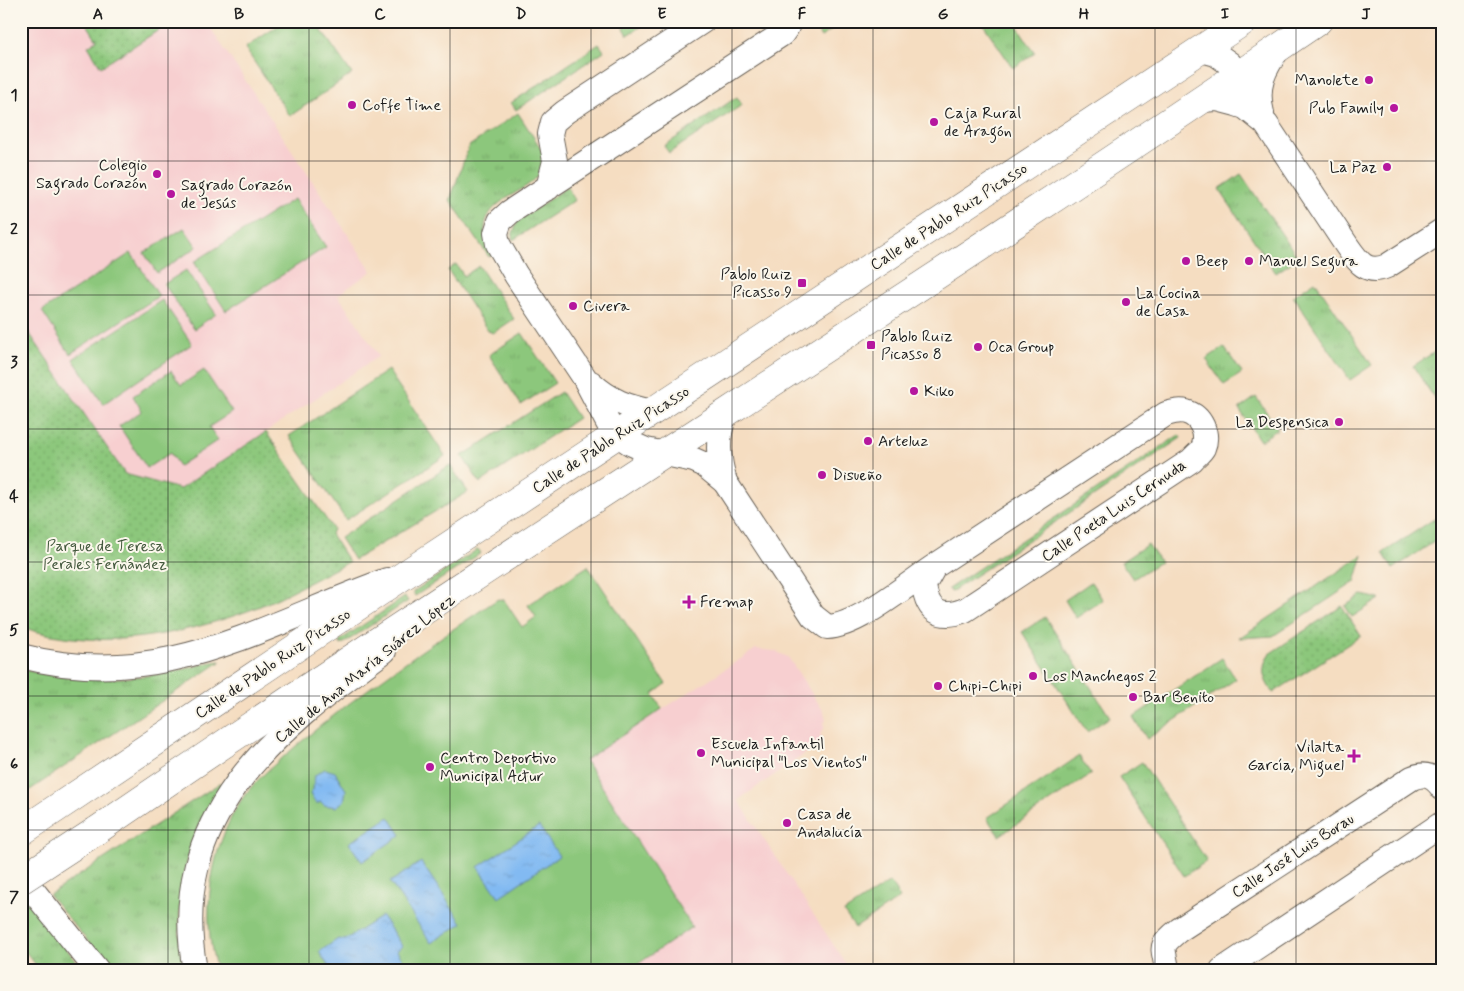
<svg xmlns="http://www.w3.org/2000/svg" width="1464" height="991" viewBox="0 0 1464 991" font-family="Mynerve,sans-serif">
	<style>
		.built { fill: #f7cfd0 }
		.grass { fill: url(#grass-tufts); stroke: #54724c }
		.park { fill: url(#park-dots); stroke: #54724c }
		.pitch { fill: #8cc77b; stroke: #54724c }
		.water { fill: url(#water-ripples); stroke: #4f6b87 }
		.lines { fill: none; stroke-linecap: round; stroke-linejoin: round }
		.minor-casing { stroke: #686056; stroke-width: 26 }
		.secondary-casing { stroke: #686056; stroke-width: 29 }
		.minor { stroke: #fff; stroke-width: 24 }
		.secondary { stroke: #fff; stroke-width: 28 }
		.secondary-bridge-casing { stroke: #686056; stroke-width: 29; stroke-linecap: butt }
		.secondary-bridge { stroke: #fff; stroke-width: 28 }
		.grid { fill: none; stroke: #1c1c1c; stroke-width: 1; stroke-opacity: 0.55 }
		.poi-dot { fill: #b5179e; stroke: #fbf7ec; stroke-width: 2 }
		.labels { text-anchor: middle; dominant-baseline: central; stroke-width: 4; stroke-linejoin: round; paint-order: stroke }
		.poi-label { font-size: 16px; fill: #1c1c1c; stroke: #fbf7ec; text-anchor: start }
		.street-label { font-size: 16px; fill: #1c1c1c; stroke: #fbf7ec }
		.park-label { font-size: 16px; fill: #43583d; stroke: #fbf7ec }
		.neatline { fill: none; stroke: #1c1c1c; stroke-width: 2 }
		.grid-label { font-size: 16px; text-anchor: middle; font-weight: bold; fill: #1c1c1c }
	</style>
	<defs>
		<pattern id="grass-tufts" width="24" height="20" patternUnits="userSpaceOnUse" patternTransform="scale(1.25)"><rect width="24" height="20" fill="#8cc77b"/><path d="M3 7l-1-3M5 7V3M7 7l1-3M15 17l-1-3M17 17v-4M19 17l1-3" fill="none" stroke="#78aa6a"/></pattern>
		<pattern id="park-dots" width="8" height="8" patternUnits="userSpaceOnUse" patternTransform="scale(1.25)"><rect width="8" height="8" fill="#8cc77b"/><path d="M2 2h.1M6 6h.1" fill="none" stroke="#78aa6a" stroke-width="1.8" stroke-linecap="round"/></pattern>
		<pattern id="water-ripples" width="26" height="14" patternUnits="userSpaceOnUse" patternTransform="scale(1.25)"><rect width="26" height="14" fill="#82baf2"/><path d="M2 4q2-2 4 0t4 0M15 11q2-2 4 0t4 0" fill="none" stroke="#709fcf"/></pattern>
	</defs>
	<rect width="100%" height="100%" fill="#fbf7ec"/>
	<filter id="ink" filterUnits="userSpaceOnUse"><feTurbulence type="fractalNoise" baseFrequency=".02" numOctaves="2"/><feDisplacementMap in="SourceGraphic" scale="10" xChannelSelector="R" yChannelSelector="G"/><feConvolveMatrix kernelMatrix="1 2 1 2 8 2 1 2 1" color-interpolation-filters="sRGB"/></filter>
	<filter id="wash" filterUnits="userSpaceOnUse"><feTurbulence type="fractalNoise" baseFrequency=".0096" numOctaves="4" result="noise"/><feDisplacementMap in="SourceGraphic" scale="20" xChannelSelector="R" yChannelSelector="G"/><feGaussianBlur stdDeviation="1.12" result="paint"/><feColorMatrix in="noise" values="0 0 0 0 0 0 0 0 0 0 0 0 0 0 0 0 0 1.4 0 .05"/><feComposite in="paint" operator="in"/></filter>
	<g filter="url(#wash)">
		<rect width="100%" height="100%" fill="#f5ddc1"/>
		<g class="built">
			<path d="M21 21H206L372 271 338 295 379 356 180 489 125 474 21 321Z"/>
			<path d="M756 649 774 651 788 657 824 712 826 720 823 724 825 727 820 734 822 737 818 745 738 800 850 970H629L692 927 584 760Z"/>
		</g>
		<g class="grass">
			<path d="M285 21H315L352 74 290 116 245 48Z"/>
			<path d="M634 21H650L628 35 624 28Z"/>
			<path d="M811 21H828L833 29 821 37Z"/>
			<path d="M981 21H1014L1035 53 1013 68Z"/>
			<path d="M599 44 604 51 516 110 511 103Z"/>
			<path d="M737 97 742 105 669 153 664 146Z"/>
			<path d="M518 113 542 150C557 201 458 187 492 255L489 257 450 200 469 146Z"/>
			<path d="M1241 174 1298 258 1276 273 1219 189Z"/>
			<path d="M567 187 575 200 513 240 512 236 517 222Z"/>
			<path d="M456 264 464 276 479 266 514 319 493 333 488 331 448 270Z"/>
			<path d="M1315 281 1372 365 1350 380 1293 296Z"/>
			<path d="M522 333 555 383 521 405 489 355Z"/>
			<path d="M1224 347 1242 373 1224 385 1206 359Z"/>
			<path d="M1436 351 1443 362V411L1413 366Z"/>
			<path d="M388 370 445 456 346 520 289 436Z"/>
			<path d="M561 392 578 418 480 483 462 456Z"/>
			<path d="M1256 397 1278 429 1260 441 1239 409Z"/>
			<path d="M450 465 468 492 354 560 340 538Z"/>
			<path d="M1443 513V536L1393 569 1383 553Z"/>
			<path d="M1148 544 1160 562 1133 579 1121 562Z"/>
			<path d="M1363 555 1355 582 1273 636 1239 638Z"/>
			<path d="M1091 582 1103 600 1076 618 1065 600Z"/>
			<path d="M1362 595 1380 599 1352 617 1345 606Z"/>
			<path d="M1045 617 1110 717 1087 732 1022 632Z"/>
			<path d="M1222 658 1236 679 1147 739 1133 717Z"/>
			<path d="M220 661V662L21 796V669C69 682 123 681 171 672 187 670 205 662 220 661Z"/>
			<path d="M1079 756 1091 774 999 836 987 818Z"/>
			<path d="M1142 762 1207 861 1184 876 1119 777Z"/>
			<path d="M220 783 222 784C185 840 171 904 184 970H112L49 895Z"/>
			<path d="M890 882 900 898 855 928 844 912Z"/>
			<path d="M21 890 83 970H40L21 946Z"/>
		</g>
		<g class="park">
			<path d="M85 21H173L101 67 88 46 97 40Z"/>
			<path d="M21 321 125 474 180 489 266 432 333 529 331 534 349 562C318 577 286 596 253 609 182 636 95 652 21 627Z"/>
			<path d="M1179 435 1181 438 951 592 948 589Z"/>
			<path d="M478 549 481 553 415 596 413 592Z"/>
			<path d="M405 597 408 601 341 645 339 641Z"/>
			<path d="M1342 606 1361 636 1273 693C1263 678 1260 671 1269 654Z"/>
		</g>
		<g class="pitch">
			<path d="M294 199 326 247 226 311 194 262Z"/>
			<path d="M184 228 197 247 157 273 144 253Z"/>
			<path d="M131 253 159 296 70 354 42 311Z"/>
			<path d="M186 270 216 314 194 329 164 284Z"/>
			<path d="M162 300 192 344 103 404 73 359Z"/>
			<path d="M204 370 232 412 209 427 218 440 179 466 170 453 147 468 119 426 142 411 133 396 171 371 181 385Z"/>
			<path d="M588 566 666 684 653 694 662 709 585 760 692 927 629 970H217C200 917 210 849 240 802 254 780 277 763 296 746 360 692 429 645 498 599L504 600 522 627 536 617 528 605Z"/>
		</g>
		<g class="water">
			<path d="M325 769 335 772 346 790 344 801 336 807 324 805 321 802 316 804 310 794 313 790 315 775Z"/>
			<path d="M389 817 401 835 362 862 349 843Z"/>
			<path d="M539 826 559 856 499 897 478 867Z"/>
			<path d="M421 862 462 923 431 943 390 882Z"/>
			<path d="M382 916 402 946 397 951 406 965 397 970H331L319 952 338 939 345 940Z"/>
		</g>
	</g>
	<g filter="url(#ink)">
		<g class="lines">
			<g class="minor-casing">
				<g id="minor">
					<path d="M788 21 787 27 782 34 510 212 500 221 496 233 498 244 516 275 584 377 608 423 618 435 630 443 646 450 694 460 703 464 725 482 813 616 827 627C859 626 911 581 938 564 1014 514 1090 464 1166 414 1173 412 1180 410 1186 412 1201 416 1209 434 1203 448 1201 452 1195 456 1192 460L965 610C940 620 927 611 924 585L934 567"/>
					<path d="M1201 50 1216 54 1230 64 1262 118"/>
					<path d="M1201 100 1217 99 1236 104 1245 107 1266 124 1347 246C1358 262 1367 275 1387 266L1443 230"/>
					<path d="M1262 113C1255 86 1264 69 1279 48"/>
					<path d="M548 188 555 161 550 134 553 122 565 112 703 21"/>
					<path d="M591 383C610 401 628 407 653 412"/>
					<path d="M725 482C718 458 716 438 725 415"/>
					<path d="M21 656C162 693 262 625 387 580"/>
					<path d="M21 876 97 970"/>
					<path d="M195 970C166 816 273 733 384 651"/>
					<path d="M1167 970C1164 946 1157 948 1179 930L1412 778C1426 772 1435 777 1443 789"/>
					<path d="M1222 970 1443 823"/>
				</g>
			</g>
			<g class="secondary-casing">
				<g id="secondary">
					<path d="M96 831C499 554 914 297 1318 21"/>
					<path d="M21 832 412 570 1244 21"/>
				</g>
			</g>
			<use href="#minor" class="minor"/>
			<use href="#secondary" class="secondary"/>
			<g class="secondary-bridge-casing">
				<path id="secondary-bridge" d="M21 880 96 831"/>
			</g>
			<use href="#secondary-bridge" class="secondary-bridge"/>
		</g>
	</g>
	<path class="grid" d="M168 21V970M309 21V970M450 21V970M591 21V970M732 21V970M873 21V970M1014 21V970M1155 21V970M1296 21V970M21 161H1443M21 295H1443M21 429H1443M21 562H1443M21 696H1443M21 830H1443"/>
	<g class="poi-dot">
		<circle cx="1369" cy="80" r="5"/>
		<circle cx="352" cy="105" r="5"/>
		<circle cx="1394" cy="108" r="5"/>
		<circle cx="934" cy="122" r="5"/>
		<circle cx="1387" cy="167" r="5"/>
		<circle cx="157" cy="174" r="5"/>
		<circle cx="171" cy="194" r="5"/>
		<circle cx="1186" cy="261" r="5"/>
		<circle cx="1249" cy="261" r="5"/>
		<rect x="797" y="278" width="10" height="10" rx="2.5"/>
		<circle cx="1126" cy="302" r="5"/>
		<circle cx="573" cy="306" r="5"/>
		<rect x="866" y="340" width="10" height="10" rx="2.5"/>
		<circle cx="978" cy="347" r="5"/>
		<circle cx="914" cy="391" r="5"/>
		<circle cx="1339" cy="422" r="5"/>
		<circle cx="868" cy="441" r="5"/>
		<circle cx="822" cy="475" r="5"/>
		<path d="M686.5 594.5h5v5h5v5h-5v5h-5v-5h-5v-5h5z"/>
		<circle cx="1033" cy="676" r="5"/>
		<circle cx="938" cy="686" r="5"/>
		<circle cx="1133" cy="697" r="5"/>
		<circle cx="701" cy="753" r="5"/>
		<path d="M1351.5 748.5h5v5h5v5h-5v5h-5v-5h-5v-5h5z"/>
		<circle cx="430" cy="767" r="5"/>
		<circle cx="787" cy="823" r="5"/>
	</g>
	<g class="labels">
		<g class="poi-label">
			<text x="1359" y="80" text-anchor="end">Manolete</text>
			<text x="362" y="105">Coffe Time</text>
			<text x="1384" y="108" text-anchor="end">Pub Family</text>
			<text x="944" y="113">Caja Rural<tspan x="944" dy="18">de Aragón</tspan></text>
			<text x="147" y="165" text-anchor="end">Colegio<tspan x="147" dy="18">Sagrado Corazón</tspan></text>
			<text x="1377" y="167" text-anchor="end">La Paz</text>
			<text x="181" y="185">Sagrado Corazón<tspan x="181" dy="18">de Jesús</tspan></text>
			<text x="1196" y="261">Beep</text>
			<text x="1259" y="261">Manuel Segura</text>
			<text x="792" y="274" text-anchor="end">Pablo Ruiz<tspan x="792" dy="18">Picasso 9</tspan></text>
			<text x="1136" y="293">La Cocina<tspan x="1136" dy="18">de Casa</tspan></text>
			<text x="583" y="306">Civera</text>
			<text x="881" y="336">Pablo Ruiz<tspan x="881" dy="18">Picasso 8</tspan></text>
			<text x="988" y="347">Oca Group</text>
			<text x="924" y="391">Kiko</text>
			<text x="1329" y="422" text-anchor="end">La Despensica</text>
			<text x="878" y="441">Arteluz</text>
			<text x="832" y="475">Disueño</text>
			<text x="700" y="602">Fremap</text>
			<text x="1043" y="676">Los Manchegos 2</text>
			<text x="948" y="686">Chipi-Chipi</text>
			<text x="1143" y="697">Bar Benito</text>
			<text x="711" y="744">Escuela Infantil<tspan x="711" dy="18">Municipal "Los Vientos"</tspan></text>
			<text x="1344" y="747" text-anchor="end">Vilalta<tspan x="1344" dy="18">García, Miguel</tspan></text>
			<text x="440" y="758">Centro Deportivo<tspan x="440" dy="18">Municipal Actur</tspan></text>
			<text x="797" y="814">Casa de<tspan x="797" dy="18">Andalucía</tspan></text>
		</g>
		<g class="street-label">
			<text transform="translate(949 217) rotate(-33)">Calle de Pablo Ruiz Picasso</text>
			<text transform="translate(611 440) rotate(-33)">Calle de Pablo Ruiz Picasso</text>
			<text transform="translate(1114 511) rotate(-34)">Calle Poeta Luis Cernuda</text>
			<text transform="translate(273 664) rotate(-34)">Calle de Pablo Ruiz Picasso</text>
			<text transform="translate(365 669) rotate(-39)">Calle de Ana María Suárez López</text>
			<text transform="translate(1293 856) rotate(-33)">Calle José Luis Borau</text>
		</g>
		<g class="park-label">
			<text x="105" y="546">Parque de Teresa<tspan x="105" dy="18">Perales Fernández</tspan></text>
		</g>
	</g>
	<rect width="1464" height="991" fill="none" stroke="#fbf7ec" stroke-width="55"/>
	<rect x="28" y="28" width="1408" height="936" class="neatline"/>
	<g class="grid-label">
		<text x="98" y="19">A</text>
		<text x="239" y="19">B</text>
		<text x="380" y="19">C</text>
		<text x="521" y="19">D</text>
		<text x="662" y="19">E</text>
		<text x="802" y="19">F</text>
		<text x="943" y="19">G</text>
		<text x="1084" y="19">H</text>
		<text x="1225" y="19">I</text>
		<text x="1366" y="19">J</text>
		<text x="14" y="100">1</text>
		<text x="14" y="234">2</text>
		<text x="14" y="367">3</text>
		<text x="14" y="501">4</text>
		<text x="14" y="635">5</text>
		<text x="14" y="769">6</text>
		<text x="14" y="902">7</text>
	</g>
</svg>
